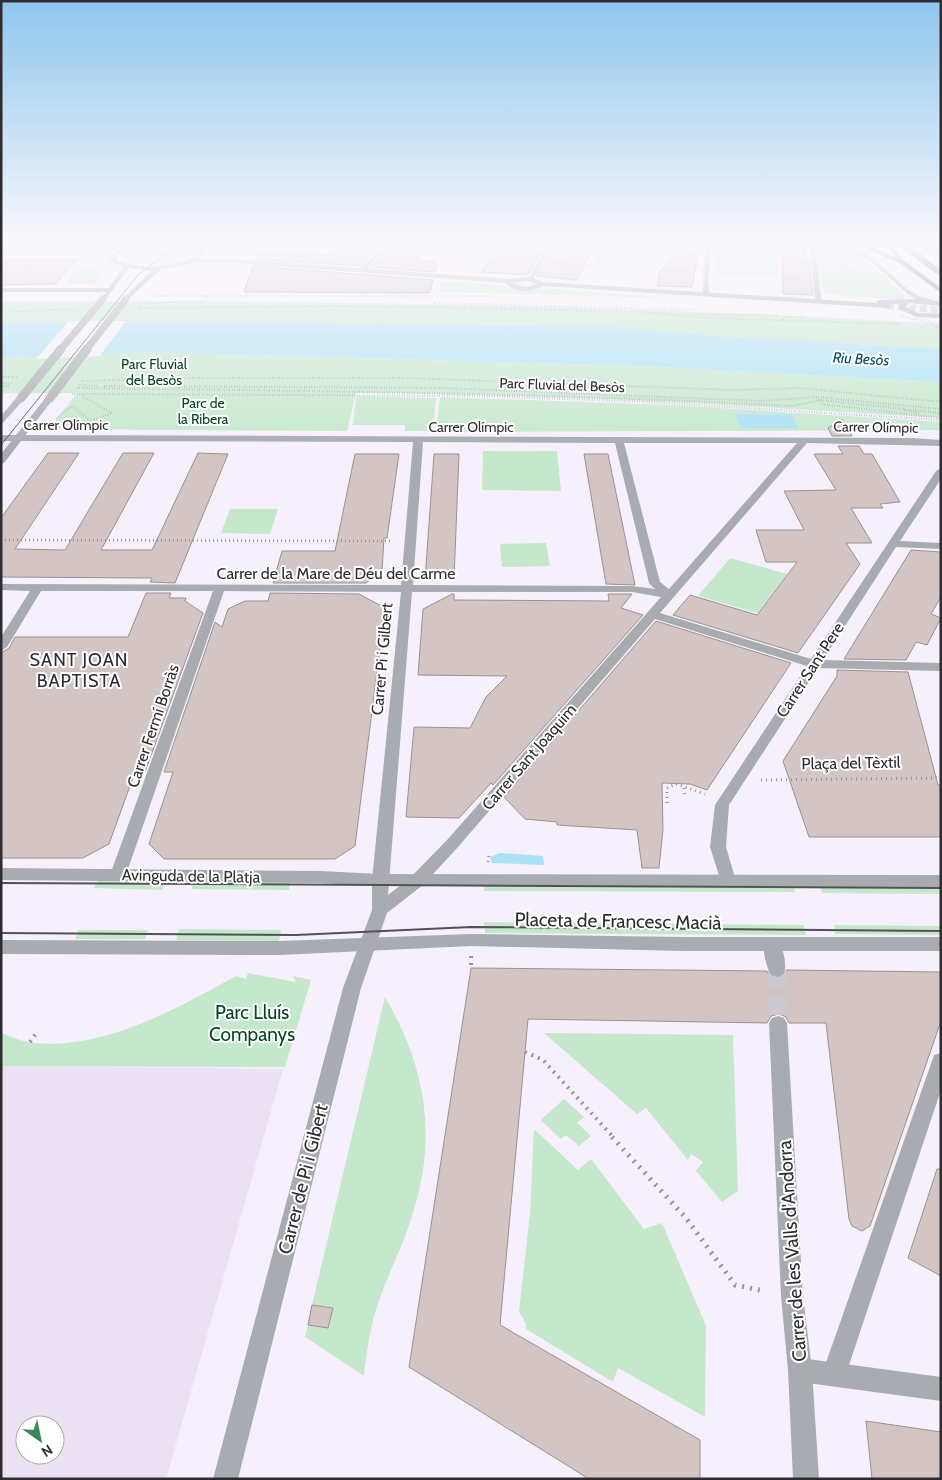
<svg xmlns="http://www.w3.org/2000/svg" width="942" height="1480" viewBox="0 0 942 1480" font-family="Cabin,sans-serif">
	<style>
		.built { fill: #ebe1f3; fill-rule: evenodd }
		.green { fill: #c5e8cc }
		.water { fill: #aae1f4 }
		.pier { fill: #f5f0fb }
		.building { fill: #d3c5c4; stroke: #9d908f }
		.lines { fill: none; stroke-linecap: round; stroke-linejoin: round }
		.minor-tunnel { stroke: #cdc9d2; stroke-width: 18; stroke-dasharray: 18 9; stroke-linecap: butt }
		.tertiary-tunnel { stroke: #cdc9d2; stroke-width: 7; stroke-dasharray: 7 4; stroke-linecap: butt }
		.path-far4 { stroke: #98949c; stroke-width: 2; stroke-dasharray: 0.5 2; stroke-linecap: butt }
		.path-far3 { stroke: #98949c; stroke-width: 2.5; stroke-dasharray: 1 3; stroke-linecap: butt }
		.path-far2 { stroke: #98949c; stroke-width: 3; stroke-dasharray: 1 4; stroke-linecap: butt }
		.path-far1 { stroke: #98949c; stroke-width: 4; stroke-dasharray: 2 5; stroke-linecap: butt }
		.path { stroke: #98949c; stroke-width: 5; stroke-dasharray: 2 6; stroke-linecap: butt }
		.service { fill: #a8acb0; fill-rule: evenodd }
		.pedestrian { fill: #a8acb0; fill-rule: evenodd }
		.minor { fill: #a8acb0; fill-rule: evenodd }
		.tertiary { fill: #a8acb0; fill-rule: evenodd }
		.trunk { fill: #60686f; fill-rule: evenodd }
		.motorway { fill: #565d65; fill-rule: evenodd }
		.tram-far1 { stroke: #555257; stroke-width: 1 }
		.tram { stroke: #555257; stroke-width: 2 }
		.path-bridge { stroke: #98949c; stroke-width: 2; stroke-dasharray: 0.5 2; stroke-linecap: butt }
		.tertiary-bridge-far1 { stroke: #a8acb0; stroke-width: 7 }
		.tertiary-bridge { stroke: #a8acb0; stroke-width: 9 }
		.labels { text-anchor: middle; dominant-baseline: central; stroke-width: 4; stroke-linejoin: round; paint-order: stroke }
		.far-park-label { font-size: 14px; fill: #00461f; stroke: #fff }
		.far-street-label { font-size: 14px; fill: #2e2c30; stroke: #fff }
		.far-water-label { font-size: 15px; font-style: italic; fill: #004f62; stroke: #fff }
		.street-label { font-size: 16px; fill: #2e2c30; stroke: #fff }
		.neighbourhood-label { font-size: 18px; letter-spacing: 1px; fill: #2e2c30; stroke: #fff }
		.near-street-label { font-size: 19px; fill: #2e2c30; stroke: #fff }
		.near-park-label { font-size: 19px; fill: #00461f; stroke: #fff }
	</style>
	<rect width="100%" height="100%" fill="#f5f0fb"/>
	<path class="built" d="M1 1066 283 1069 166 1479H1ZM25 1425H55V1455H25Z"/>
	<g class="green">
		<path d="M433 244H499L490 257 425 253Z"/>
		<path d="M601 244H668L659 268 594 263Z"/>
		<path d="M720 244H781L777 275 714 272Z"/>
		<path d="M813 244C851 244 879 271 905 295L903 300 824 294Z"/>
		<path d="M161 246 183 248 191 254C177 268 143 267 126 259L125 256 129 252Z"/>
		<path d="M78 269 97 271 95 273 103 274 95 284H66Z"/>
		<path d="M441 281 499 285 520 292 550 288 667 298 439 292Z"/>
		<path d="M1 302C315 300 628 305 941 324V349L730 337 613 327 311 323H1Z"/>
		<path d="M152 352 640 366 941 382V418C746 406 551 394 356 393L347 431 49 429 77 393H5L1 397V358Z"/>
		<path d="M356 396 436 398 433 431H405V425H353Z"/>
		<path d="M440 397 672 405 941 422V430L436 432Z"/>
		<path d="M483 451H557L561 491 482 490Z"/>
		<path d="M230 509H278L270 534 221 533Z"/>
		<path d="M546 543 550 566 502 567 500 544Z"/>
		<path d="M730 558 787 574 757 613 698 596Z"/>
		<path d="M98 880H166L162 890 94 888Z"/>
		<path d="M195 880 290 881 289 890 191 889Z"/>
		<path d="M486 882 792 883 795 892 484 891Z"/>
		<path d="M820 884H941V894L822 893Z"/>
		<path d="M484 922 804 925 806 935 485 933Z"/>
		<path d="M834 925 941 926V935L835 934Z"/>
		<path d="M179 929 281 930 279 941 176 940Z"/>
		<path d="M78 930H148L145 939H75Z"/>
		<path d="M248 973 296 982 293 976 311 980 285 1067 1 1066V1033C12 1037 23 1042 34 1043 104 1050 178 1008 236 976L246 979Z"/>
		<path d="M385 997C426 1067 438 1137 412 1216 403 1245 389 1272 379 1301 370 1325 367 1351 364 1376L305 1337 308 1325 328 1328 333 1308 312 1305Z"/>
		<path d="M544 1033 733 1035 738 1191 722 1202 696 1171 703 1162 691 1154 688 1160 646 1108 637 1114Z"/>
		<path d="M564 1099 584 1117 577 1123 591 1136 579 1146 566 1135 561 1139 541 1120Z"/>
		<path d="M534 1129 578 1170 591 1159 644 1229 662 1223 706 1326 705 1417 618 1368 613 1382 526 1329V1324L519 1311 530 1214Z"/>
	</g>
	<g class="water">
		<path d="M1 323H311L613 327 730 337 941 349V382L640 366 152 352 1 358Z"/>
		<path d="M735 414H791L799 428H741Z"/>
		<path d="M500 853 543 856 544 865 492 863 490 857Z"/>
	</g>
	<path class="pier" d="M69 321H126L100 356 36 359Z"/>
	<g class="building">
		<path d="M341 244H383L361 266 255 259 258 250 329 255Z"/>
		<path d="M395 244H432L417 260 437 262 435 272 371 267Z"/>
		<path d="M502 244H545L528 275 481 272Z"/>
		<path d="M555 244H595L577 280 536 276Z"/>
		<path d="M674 244H695L693 254H698L692 287 657 286 659 272 668 263Z"/>
		<path d="M782 244 807 246 804 260H809L813 295 783 294Z"/>
		<path d="M78 259 55 284 1 285V260Z"/>
		<path d="M253 266 433 280 430 293 244 292Z"/>
		<path d="M842 419 852 436H832L828 428Z"/>
		<path d="M838 446H859L864 454H872L900 502 880 504 883 508H851L872 543H846L860 564 798 653 673 615 690 595 757 615 797 562H766L756 530H804L784 491 836 490 814 454H843Z"/>
		<path d="M48 453H79L15 549 65 550 123 453H154L101 550H152L198 453 228 454 175 583 150 582 152 578 1 577V518Z"/>
		<path d="M355 454H399L387 538H384L382 571 366 583H273L282 551H335Z"/>
		<path d="M434 454H459L454 579 425 580Z"/>
		<path d="M584 454H608L635 585 606 584Z"/>
		<path d="M911 550 941 552V597L931 614 941 618 927 645 916 642 906 660 844 659Z"/>
		<path d="M146 593H171L169 598H186L185 601 203 613 145 772H135L109 844 83 858H1V653L9 648 15 637H128Z"/>
		<path d="M270 593 359 594 385 608 355 846 335 859H164L149 844 173 772H164L215 622 222 627 228 609 245 601H268Z"/>
		<path d="M452 594H454V600L609 601 608 594H632L621 608 643 615 493 785 491 783 459 818 406 817 414 727 470 728 486 697 507 676 418 675 423 609Z"/>
		<path d="M656 621 791 663 707 790 690 784 662 783 663 829 659 868H642L637 830 557 825V822L525 819 504 797Z"/>
		<path d="M837 670 908 672 938 785H941V837H809L783 761 837 676Z"/>
		<path d="M471 968 767 971 770 977 776 979 784 977 786 970 941 972V1021L870 1226 862 1231 852 1226 849 1219 826 1023H789L786 1017 779 1014 771 1016 767 1023 528 1019 500 1325 700 1440V1479H589L409 1367Z"/>
		<path d="M937 1169H941V1276L908 1258Z"/>
		<path d="M312 1305 333 1308 328 1328 308 1325Z"/>
		<path d="M866 1421 941 1432V1479H872Z"/>
	</g>
	<g class="lines">
		<path class="minor-tunnel" d="M777 970 778 1023"/>
		<path class="tertiary-tunnel" d="M887 306 941 310"/>
		<g class="path-far4">
			<path d="M266 244 363 250"/>
			<path d="M402 252 525 261"/>
			<path d="M1 254H10L33 244"/>
			<path d="M434 255 444 244"/>
			<path d="M829 257 869 290"/>
			<path d="M484 258 494 244"/>
			<path d="M37 259 48 248 56 244"/>
			<path d="M555 263 691 272"/>
			<path d="M844 264 876 290"/>
			<path d="M596 265 606 244"/>
			<path d="M649 269 657 244"/>
			<path d="M720 274 801 279"/>
			<path d="M22 275 31 266"/>
			<path d="M70 276 89 255"/>
			<path d="M150 296H494"/>
			<path d="M143 303 205 301 208 295"/>
			<path d="M434 303 696 310"/>
			<path d="M17 306 10 312 75 309"/>
			<path d="M139 308 334 306 479 308 642 312 709 318 900 324"/>
			<path d="M692 314 779 315"/>
			<path d="M783 320V317H802"/>
			<path d="M1 377H18"/>
			<path d="M82 381 178 378H407L732 390 799 388 941 402"/>
			<path d="M1 383 13 384"/>
			<path d="M79 385 98 386"/>
			<path d="M1 386H11"/>
			<path d="M104 386 441 388 761 401 816 397 941 409"/>
			<path d="M77 388C316 391 554 393 793 406L819 400 941 413"/>
			<path d="M72 394 484 396 646 402 941 420"/>
			<path d="M819 400 822 404 941 418"/>
			<path d="M904 410 919 413"/>
			<path d="M56 418 72 406 90 421 112 413 82 396"/>
		</g>
		<path class="path-far3" d="M1 540 393 541"/>
		<g class="path-far2">
			<path d="M761 780 941 778"/>
			<path d="M684 788 685 796"/>
			<path d="M667 803V788L676 784 705 794"/>
			<path d="M488 862 489 855"/>
		</g>
		<g class="path-far1">
			<path d="M471 956V968"/>
			<path d="M30 1042 37 1032"/>
			<path d="M525 1052 543 1060 614 1138"/>
		</g>
		<path class="path" d="M612 1137 686 1218 735 1285 764 1291"/>
		<g class="service">
			<path d="M377 253 381 254 365 271H361V269Z"/>
			<path d="M706 274 708 275 709 294 706 296 703 294 704 275Z"/>
		</g>
		<g class="pedestrian">
			<path d="M386 244H393L381 255H377Z"/>
			<path d="M706 244H712L709 275 706 277 703 275Z"/>
			<path d="M809 244H815L821 298 818 300 815 298Z"/>
			<path d="M800 1358 941 1377V1401L800 1382 792 1378 788 1370 792 1362Z"/>
		</g>
		<g class="minor">
			<path d="M94 244H105L123 250 120 252Z"/>
			<path d="M547 244H553L532 280H528Z"/>
			<path d="M1 288H109L112 290 109 292H1Z"/>
			<path d="M1 435 912 438 941 440V446L807 443 660 613 811 659 936 471 941 468V479L900 541 941 543V549L896 547 823 660 941 663V671L818 668 729 805 726 847 736 881 734 885H722L710 847 715 805 807 666 655 619 458 847 423 885 387 913 361 988 238 1479H213L343 988 372 910V880L401 592 224 591 126 875 124 879H112L110 875 213 591H41L7 647 1 651V637L30 591 1 590V584L401 585 413 442 1 441ZM423 442 615 443 649 583 655 589 632 586 413 585ZM624 443H797L669 589 660 582ZM412 592H632L661 597 448 839 411 877 388 895Z"/>
			<path d="M772 937 778 939C783 948 788 966 783 975L777 977 771 975C766 966 761 948 766 939Z"/>
			<path d="M778 1016 784 1018 787 1023 803 1296 812 1370 819 1479H793L788 1370 781 1296 769 1023 772 1018Z"/>
			<path d="M941 1053V1090L846 1374 842 1382 834 1386 826 1382 822 1374 932 1061 934 1055Z"/>
		</g>
		<g class="tertiary">
			<path d="M136 244H147L122 251 116 257 117 260C145 272 171 265 198 256L200 259H233L510 279 530 277 543 282 876 303 879 300 916 299 910 296 874 264 836 244C869 244 890 279 915 294 923 298 932 300 941 302V306L909 303 906 307 918 313 941 314V318L917 317 899 309 901 304H887L891 306 887 308 543 286C532 293 514 294 506 283L233 263H192L160 270 126 301 124 298 151 271 129 268 105 300H101L123 267 112 262 110 257 118 249ZM529 281 537 284 525 287 513 283Z"/>
			<path d="M186 244 202 247 206 254 201 255 197 249Z"/>
			<path d="M18 396 25 398 1 425V416Z"/>
			<path d="M47 396 54 398 4 463 1 464V454Z"/>
			<path d="M1 868 320 871 380 874 941 875V887L380 886 320 883 1 880Z"/>
			<path d="M471 934 683 937H941V951H683L471 946 280 955 1 954V940L280 941Z"/>
		</g>
		<g class="trunk">
			<path d="M857 244H865L896 258 887 244H893L902 259 941 288V293L901 264Z"/>
			<path d="M896 244C913 244 928 261 941 271V277Z"/>
		</g>
		<path class="motorway" d="M931 244H937L941 250V259Z"/>
		<path class="tram-far1" d="M1 445 138 275 179 244"/>
		<g class="tram">
			<path d="M1 883 941 888"/>
			<path d="M1 933 296 935 471 927 941 931"/>
		</g>
		<g class="path-bridge">
			<path d="M901 316 931 323 941 331"/>
			<path d="M929 321 936 322"/>
		</g>
		<g class="tertiary-bridge-far1">
			<path d="M60 350 103 299"/>
			<path d="M86 350 126 299"/>
		</g>
		<g class="tertiary-bridge">
			<path d="M21 398 61 349"/>
			<path d="M50 398 87 349"/>
		</g>
	</g>
	<linearGradient id="sky" x2="0" y2="1"><stop stop-color="#8fc6ed"/><stop offset="0.54" stop-color="#faf8fd"/><stop offset="1" stop-color="#faf8fd" stop-opacity="0"/></linearGradient>
	<rect width="942" height="451" fill="url(#sky)"/>
	<g class="labels">
		<g class="far-park-label">
			<text x="154" y="364">Parc Fluvial<tspan x="154" dy="16">del Besòs</tspan></text>
			<text x="203" y="403">Parc de<tspan x="203" dy="16">la Ribera</tspan></text>
		</g>
		<g class="far-street-label">
			<text transform="translate(562 385) rotate(2)">Parc Fluvial del Besòs</text>
			<text x="66" y="425">Carrer Olímpic</text>
			<text x="471" y="427">Carrer Olímpic</text>
			<text transform="translate(876 427) rotate(1)">Carrer Olímpic</text>
		</g>
		<g class="far-water-label">
			<text transform="translate(861 359) rotate(3)">Riu Besòs</text>
		</g>
		<g class="street-label">
			<text x="336" y="573">Carrer de la Mare de Déu del Carme</text>
			<text transform="translate(382 659) rotate(-85)">Carrer Pi i Gilbert</text>
			<text transform="translate(810 670) rotate(-57)">Carrer Sant Pere</text>
			<text transform="translate(153 726) rotate(-71)">Carrer Fermí Borràs</text>
			<text transform="translate(529 757) rotate(-49)">Carrer Sant Joaquim</text>
			<text transform="translate(851 763) rotate(-1)">Plaça del Tèxtil</text>
			<text transform="translate(191 876) rotate(1)">Avinguda de la Platja</text>
		</g>
		<g class="neighbourhood-label">
			<text x="79" y="660">SANT JOAN<tspan x="79" dy="21">BAPTISTA</tspan></text>
		</g>
		<g class="near-street-label">
			<text transform="translate(618 921) rotate(1)">Placeta de Francesc Macià</text>
			<text transform="translate(303 1179) rotate(-76)">Carrer de Pi i Gibert</text>
			<text transform="translate(792 1251) rotate(-94)">Carrer de les Valls d'Andorra</text>
		</g>
		<g class="near-park-label">
			<text x="252" y="1012">Parc Lluís<tspan x="252" dy="22">Companys</tspan></text>
		</g>
	</g>
	<rect width="942" height="1480" fill="none" stroke="#2e2c30" stroke-width="5"/>
	<g transform="translate(40 1440) rotate(147)"><circle r="24" fill="#ffffff" stroke="#ababac"/>
	<path d="M0-4L9 19L0 12L-9 19Z" fill="#37885a"/>
	<text y="-8" font-size="14" font-weight="bold" text-anchor="middle" fill="#2e2c30">N</text>
	</g>
</svg>
